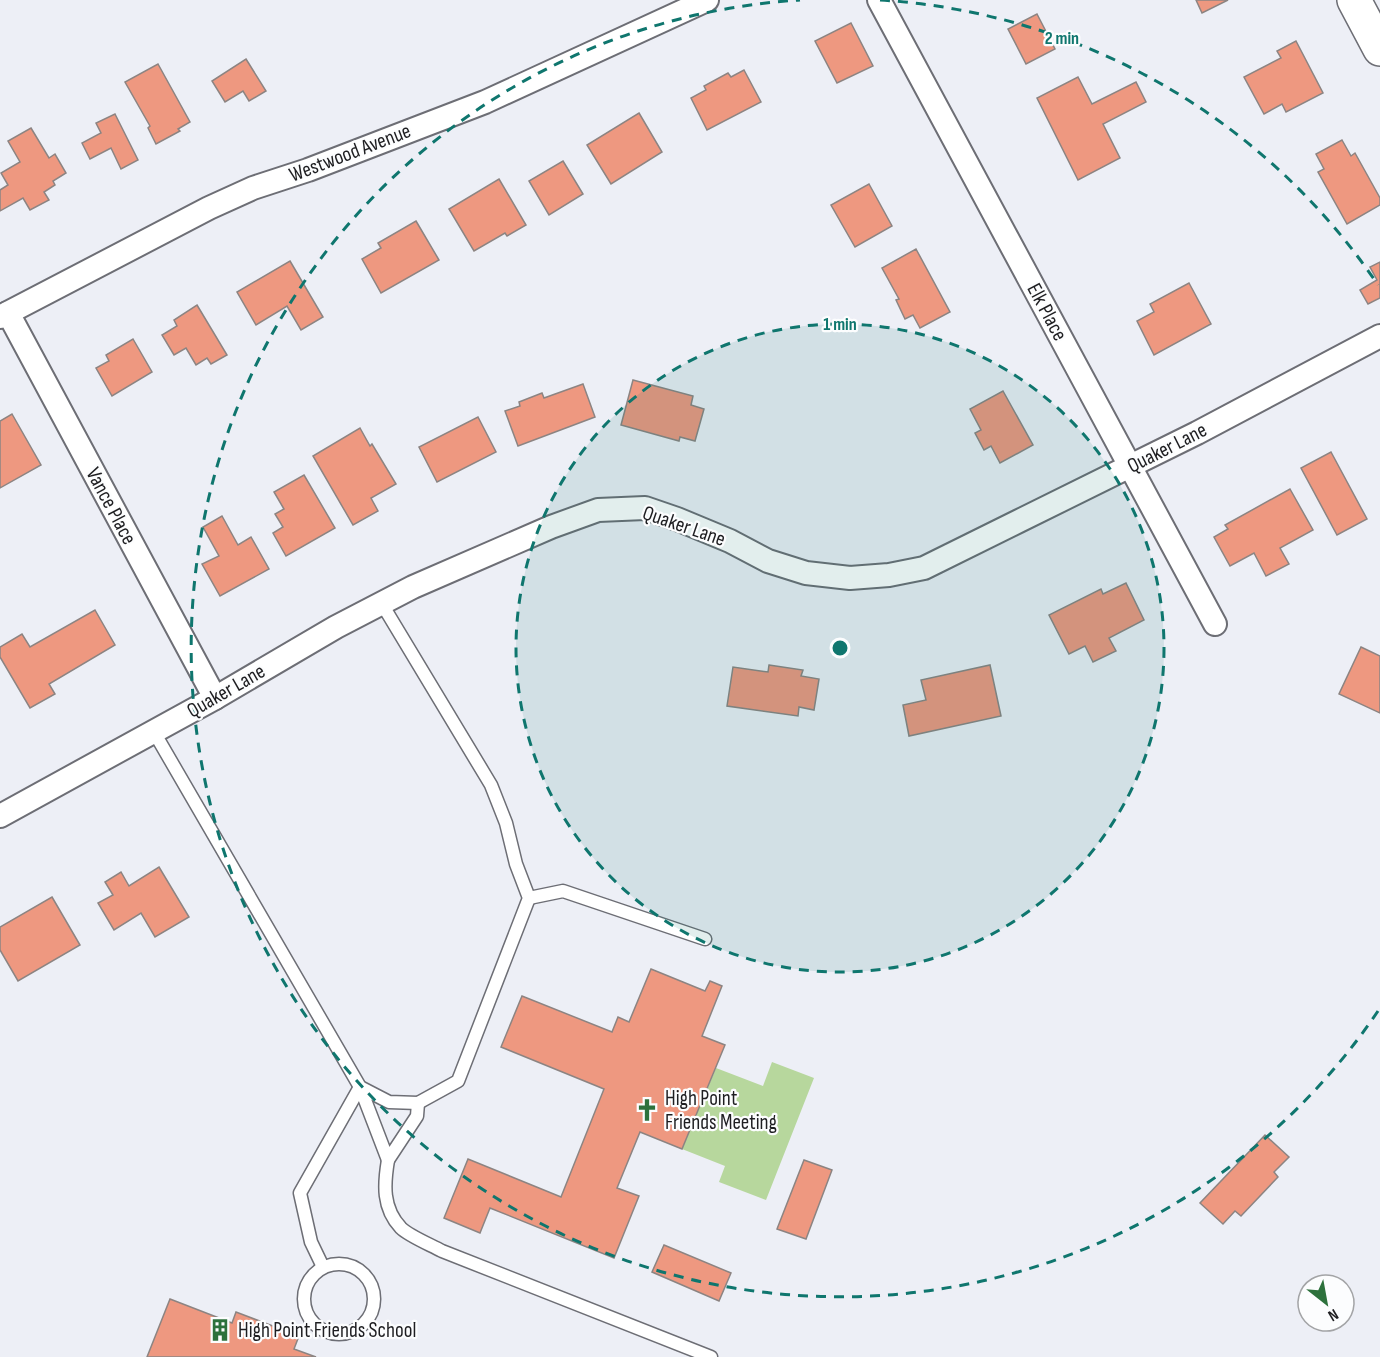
<svg xmlns="http://www.w3.org/2000/svg" width="1380" height="1357" viewBox="0 0 1380 1357" font-family="'Sofia Sans Condensed',sans-serif">
	<style>
		.green { fill: #b7d79d }
		.building { fill: #ee9880; stroke: #8c8482; stroke-width: 1.5 }
		.lines { fill: none; stroke-linecap: round; stroke-linejoin: round }
		.lane-casing { stroke: #6d6e75; stroke-width: 15 }
		.street-casing { stroke: #6d6e75; stroke-width: 26 }
		.secondary-casing { stroke: #6d6e75; stroke-width: 36 }
		.lane { stroke: #fff; stroke-width: 12 }
		.street { stroke: #fff; stroke-width: 22 }
		.secondary { stroke: #fff; stroke-width: 33 }
		.ring { fill: none; stroke: #0f766e; stroke-width: 3; stroke-dasharray: 10 8 }
		.labels { text-anchor: middle; dominant-baseline: central; stroke-width: 4.5; stroke-linejoin: round; paint-order: stroke }
		.street-label { font-size: 21px; fill: #1e1e21; stroke: #fcfdfe }
		.poi-label { font-size: 21px; fill: #1e1e21; stroke: #fcfdfe; text-anchor: start }
		.centre { fill: #0f766e; stroke: #fcfdfe; stroke-width: 3 }
		.ring-label { font-size: 18px; text-anchor: middle; font-weight: bold; fill: #0f766e; stroke: #fcfdfe; stroke-width: 4.5; stroke-linejoin: round; paint-order: stroke }
	</style>
	<rect width="100%" height="100%" fill="#edeff6"/>
	<path class="green" d="M772 1062 814 1078 766 1200 719 1182 725 1166 682 1149 716 1068 763 1086Z"/>
	<g class="building">
		<path d="M1196 0H1228L1202 13Z"/>
		<path d="M1037 14 1055 49 1026 64 1008 29Z"/>
		<path d="M851 23 873 66 837 83 815 41Z"/>
		<path d="M1296 41 1323 93 1286 112 1282 104 1264 114 1244 77 1281 58 1277 51Z"/>
		<path d="M246 59 266 91 249 101 243 91 225 102 212 81Z"/>
		<path d="M158 64 190 122 178 129 180 131 156 144 148 128 150 126 125 82Z"/>
		<path d="M744 70 761 102 707 130 691 98 706 90 704 86 728 73 731 77Z"/>
		<path d="M1078 77 1092 104 1136 82 1146 102 1103 124 1120 158 1078 180 1037 98Z"/>
		<path d="M639 113 662 152 611 184 587 145Z"/>
		<path d="M115 114 138 160 121 169 111 148 90 159 82 143 101 133 96 123Z"/>
		<path d="M31 128 49 158 55 154 66 173 53 181 55 185 44 192 49 200 30 210 23 198 0 211V190L8 185 1 173 20 162 8 141Z"/>
		<path d="M1342 140 1351 156 1355 153 1380 198V205L1347 224 1318 172 1324 169 1316 154Z"/>
		<path d="M563 161 583 194 549 215 529 181Z"/>
		<path d="M499 179 526 225 507 236 505 233 474 251 449 209Z"/>
		<path d="M869 184 892 226 855 247 831 205Z"/>
		<path d="M416 221 439 260 381 293 362 259 381 248 378 243Z"/>
		<path d="M916 249 950 312 920 328 913 315 905 319 896 300 899 299 882 268Z"/>
		<path d="M290 261 323 317 301 330 287 306 256 325 237 292Z"/>
		<path d="M1380 262V298L1368 304 1360 290 1377 280 1370 267Z"/>
		<path d="M1189 283 1211 324 1154 355 1137 321 1154 312 1150 304Z"/>
		<path d="M197 305 227 355 211 364 207 358 196 365 186 348 174 355 162 335 177 326 174 320Z"/>
		<path d="M133 339 152 372 112 396 96 368 109 361 106 355Z"/>
		<path d="M633 380 693 396 691 405 704 409 695 441 680 437 679 441 621 425Z"/>
		<path d="M583 384 595 417 518 446 505 411 520 406 519 402 542 393 544 398Z"/>
		<path d="M1003 391 1033 445 1000 463 991 446 984 450 975 433 981 430 970 409Z"/>
		<path d="M12 414 41 465 0 488V421Z"/>
		<path d="M478 417 496 452 437 482 419 447Z"/>
		<path d="M360 428 370 446 372 444 396 484 371 498 378 511 353 525 313 456Z"/>
		<path d="M1331 452 1367 519 1337 535 1301 468Z"/>
		<path d="M304 475 335 528 286 556 273 533 283 527 275 514 284 509 274 492Z"/>
		<path d="M1290 489 1313 530 1280 548 1289 564 1266 576 1254 553 1230 566 1214 537 1228 529 1225 525Z"/>
		<path d="M222 516 238 545 251 537 269 569 220 596 202 564 219 556 203 527Z"/>
		<path d="M1126 583 1144 620 1109 638 1116 651 1093 662 1085 646 1069 654 1049 615 1101 589 1103 594Z"/>
		<path d="M95 610 115 645 49 684 55 694 30 708 0 657V647L22 634 30 647Z"/>
		<path d="M1361 647 1380 656V713L1339 694Z"/>
		<path d="M769 665 803 670 801 676 819 679 814 710 799 707 798 716 727 706 733 667 768 672Z"/>
		<path d="M990 665 1001 716 909 736 903 705 926 700 921 680Z"/>
		<path d="M159 867 189 917 155 937 141 913 114 930 98 903 113 895 105 882 121 872 129 886Z"/>
		<path d="M52 897 80 945 18 981 0 950V927Z"/>
		<path d="M651 969 705 991 710 981 722 986 702 1036 725 1045 682 1149 640 1132 617 1188 639 1196 614 1258 490 1208 480 1233 444 1218 468 1159 561 1197 604 1089 501 1047 522 996 612 1032 618 1017 629 1022Z"/>
		<path d="M1265 1135 1289 1157 1274 1172 1278 1177 1241 1216 1235 1211 1223 1224 1200 1203Z"/>
		<path d="M804 1160 832 1170 806 1239 777 1229Z"/>
		<path d="M664 1245 731 1273 719 1301 652 1272Z"/>
		<path d="M170 1299 232 1323 236 1312 299 1336 294 1349 316 1357H147Z"/>
	</g>
	<g class="lines">
		<g class="lane-casing">
			<g id="lane">
				<path d="M154 732 360 1087 389 1102 418 1103 458 1081 529 898 516 864 506 823 491 785 382 604"/>
				<path d="M529 898 563 891 705 939"/>
				<path d="M360 1087 388 1160 417 1116 418 1103"/>
				<path d="M388 1160C384 1184 382 1208 401 1228 409 1236 431 1245 442 1251L711 1357"/>
				<circle cx="339" cy="1299" r="35"/>
				<path d="M323 1267 311 1242 300 1193 360 1087"/>
			</g>
		</g>
		<g class="street-casing">
			<g id="street">
				<path d="M879 0 1215 624"/>
				<path d="M8 313 215 698"/>
				<path d="M0 317 209 208 253 188 308 170 485 102 707 0"/>
				<path d="M0 816 215 698 336 627 413 587 551 527 598 510 645 508 677 519 730 541 768 561 806 573 850 578 889 575 924 568 1019 521 1197 433 1380 336"/>
			</g>
		</g>
		<g class="secondary-casing">
			<path id="secondary" d="M1354 0 1380 49"/>
		</g>
		<use href="#lane" class="lane"/>
		<use href="#street" class="street"/>
		<use href="#secondary" class="secondary"/>
	</g>
	<circle cx="840" cy="648" r="324" fill="#0f766e" fill-opacity=".12"/>
	<g class="ring">
		<circle cx="840" cy="648" r="324"/>
		<path d="M1378 1011A649 649 0 1 1 800 0M880 0A649 649 0 0 1 1378 285"/>
	</g>
	<defs>
		<g id="church-bare" transform="scale(1.8)"><path d="M-1.2-6h2.4v3.5h3.3v2.4h-3.3V6h-2.4V-.1h-3.3v-2.4h3.3Z" fill="#2d713c" stroke="#fcfdfe" stroke-width="2.5" paint-order="stroke"/></g>
		<g id="building-bare" transform="scale(1.8)"><path d="M-4-6H4V6H1V3H-1V6H-4ZM-2.5-4.3h1.7v1.8h-1.7ZM.8-4.3h1.7v1.8H.8ZM-2.5-1h1.7V.8h-1.7ZM.8-1h1.7V.8H.8Z" fill="#2d713c" stroke="#fcfdfe" stroke-width="2.5" paint-order="stroke"/></g>
	</defs>
	<g fill-rule="evenodd">
		<use href="#church-bare" x="647" y="1110"/>
		<use href="#building-bare" x="220" y="1330"/>
	</g>
	<g class="labels">
		<g class="street-label">
			<text transform="translate(350 153) rotate(-21)">Westwood Avenue</text>
			<text transform="translate(1047 312) rotate(62)">Elk Place</text>
			<text transform="translate(1167 448) rotate(-27)">Quaker Lane</text>
			<text transform="translate(111 506) rotate(62)">Vance Place</text>
			<text transform="translate(684 526) rotate(19)">Quaker Lane</text>
			<text transform="translate(226 691) rotate(-30)">Quaker Lane</text>
		</g>
		<g class="poi-label">
			<text x="665" y="1098">High Point<tspan x="665" dy="24">Friends Meeting</tspan></text>
			<text x="238" y="1330">High Point Friends School</text>
		</g>
	</g>
	<circle cx="840" cy="648" r="9" class="centre"/>
	<g class="ring-label">
		<text x="1062" y="44">2 min</text>
		<text x="840" y="330">1 min</text>
	</g>
	<g transform="translate(1326 1303) rotate(149)"><circle r="28" fill="#fcfdfe" stroke="#a3a4a6" stroke-width="1.5"/>
	<path d="M0-4.5L10 22L0 15L-10 22Z" fill="#2d713c"/>
	<text y="-9" font-size="16" font-weight="bold" text-anchor="middle" fill="#1e1e21">N</text>
	</g>
</svg>
